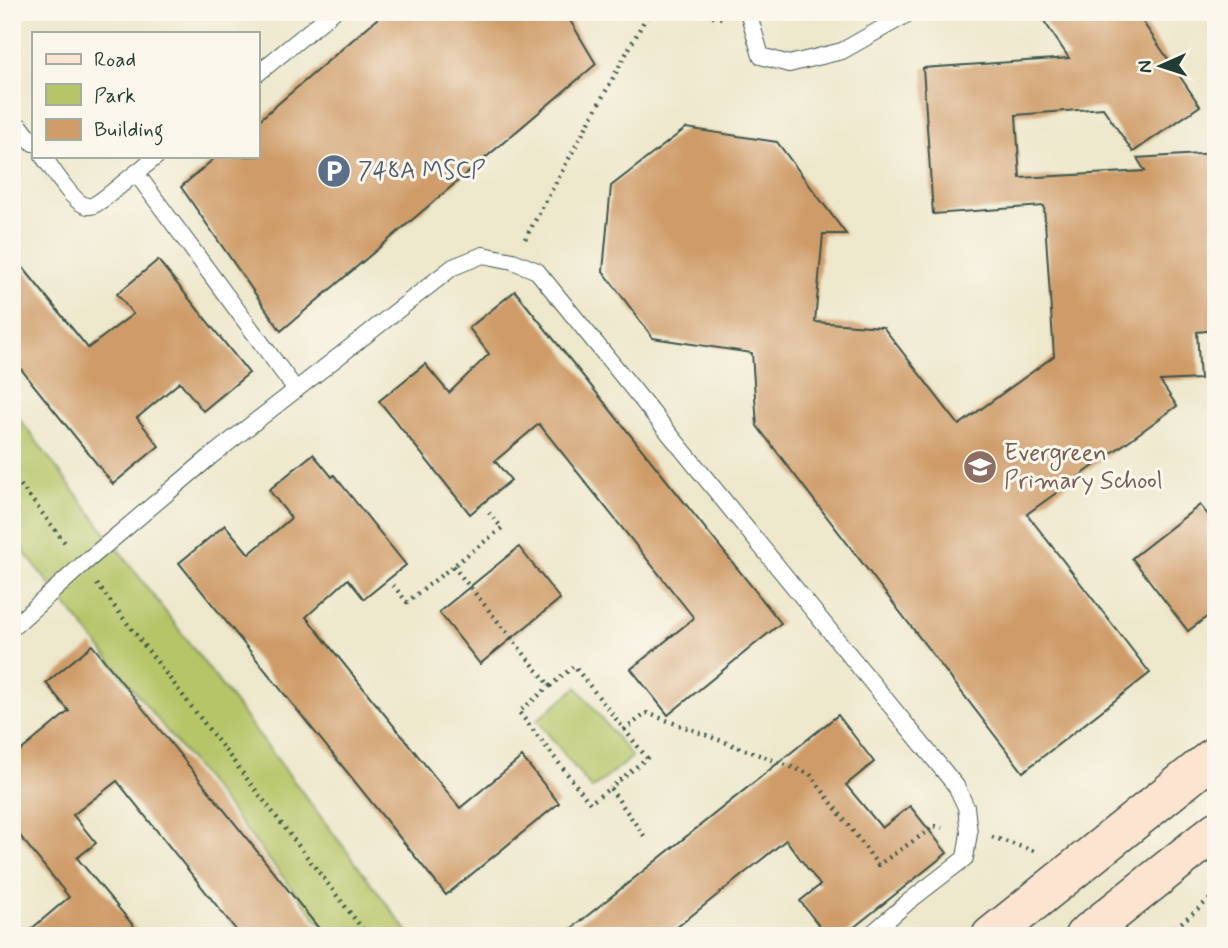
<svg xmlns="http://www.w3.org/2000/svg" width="1228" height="948" viewBox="0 0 1228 948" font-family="Mynerve,sans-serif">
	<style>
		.green { fill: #b6c567; stroke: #6a814e; stroke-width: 2 }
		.building { fill: #cf9c69 }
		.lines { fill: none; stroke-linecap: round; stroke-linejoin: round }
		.lane-casing { stroke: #3e564b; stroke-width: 18 }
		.secondary-casing { stroke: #3e564b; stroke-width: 41 }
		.path { stroke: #3e564b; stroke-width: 4.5; stroke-dasharray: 2 5; stroke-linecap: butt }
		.lane { stroke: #fff; stroke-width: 16 }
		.secondary { stroke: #fde4d1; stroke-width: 38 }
		.labels { text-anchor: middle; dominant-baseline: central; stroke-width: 6; stroke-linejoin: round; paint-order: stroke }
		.service-label { font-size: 24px; fill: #4e5e75; stroke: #fbf7ec; text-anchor: start }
		.education-label { font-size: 24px; fill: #785e54; stroke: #fbf7ec; text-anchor: start }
	</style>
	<rect width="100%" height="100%" fill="#fbf7ec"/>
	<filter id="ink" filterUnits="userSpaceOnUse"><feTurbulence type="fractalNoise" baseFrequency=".0143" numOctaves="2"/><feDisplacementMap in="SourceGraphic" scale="14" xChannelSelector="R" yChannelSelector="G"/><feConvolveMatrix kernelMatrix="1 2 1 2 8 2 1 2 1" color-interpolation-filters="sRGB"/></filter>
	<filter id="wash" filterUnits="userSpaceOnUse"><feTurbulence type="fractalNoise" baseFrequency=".00686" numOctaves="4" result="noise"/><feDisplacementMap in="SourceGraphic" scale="28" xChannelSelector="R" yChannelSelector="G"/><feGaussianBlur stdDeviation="1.57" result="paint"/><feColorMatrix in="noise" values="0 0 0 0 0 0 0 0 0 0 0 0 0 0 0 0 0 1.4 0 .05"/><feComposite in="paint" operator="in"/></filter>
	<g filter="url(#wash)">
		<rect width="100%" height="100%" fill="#ede7cb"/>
		<g class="green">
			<path d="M12 409 411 936H330L12 537Z"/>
			<path d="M577 687 632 757 592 789 537 720Z"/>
		</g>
		<g id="blocks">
			<g class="building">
				<path d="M385 12H565L596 64 281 331 181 187 217 156H257V122Z"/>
				<path d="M1038 12H1136L1200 106 1133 152 1103 108 1016 115 1020 178 1145 171 1137 158 1216 153V330L1197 332 1200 379 1160 381 1177 406 1027 514 1150 673 1023 772 757 426 752 353 653 338 603 271 611 186 686 128 777 142 846 234H823L815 322 883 327 959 425 1054 356 1044 206 933 214 923 68 1069 58Z"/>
				<path d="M12 254 88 348 133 314 117 294 158 260 249 373 203 411 180 382 137 418 159 446 113 484 12 358Z"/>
				<path d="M515 291 781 623 668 715 631 669 694 618 539 424 495 461 511 480 470 514 379 401 425 364 449 393 489 354 469 328Z"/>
				<path d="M313 454 332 477 334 475 406 565 364 599 348 579 306 617 460 808 522 757 559 803 446 895 179 563 225 525 249 554 291 518 269 490Z"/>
				<path d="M1200 505 1216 525V610L1188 631 1132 558Z"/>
				<path d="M519 547 560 599 480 664 439 612Z"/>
				<path d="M92 645 140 705 325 936H241L117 781 73 815 96 843 77 858 142 936H23L69 897 12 826V758L69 711 46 683Z"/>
				<path d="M838 715 874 762 846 785 882 828 910 806 947 853 843 936H827L800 901 820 885 786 840 666 936H562Z"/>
			</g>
		</g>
	</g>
	<g filter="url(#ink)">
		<use href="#blocks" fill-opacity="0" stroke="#3e564b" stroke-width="2"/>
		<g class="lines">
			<g class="lane-casing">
				<g id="lane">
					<path d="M748 12 761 56 789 64 842 51 911 12"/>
					<path d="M257 74 333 12"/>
					<path d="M21 127 33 143"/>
					<path d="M43 156C52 168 76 209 91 206 100 204 127 179 136 173"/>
					<path d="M157 156 136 173 296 390"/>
					<path d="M12 628 82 565 210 457 453 267 483 255 513 261 537 271 956 786 966 807 969 833 965 858 908 902 869 936"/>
				</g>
			</g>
			<g class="secondary-casing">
				<g id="secondary">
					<path d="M991 936 1216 755"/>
					<path d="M1084 936 1216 831"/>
				</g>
			</g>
			<g class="path">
				<path d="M692 12 722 18"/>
				<path d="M775 19 806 12"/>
				<path d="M525 239 649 12"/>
				<path d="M12 474 66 544"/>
				<path d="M453 566 550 686 519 712 590 803 610 788 647 840"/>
				<path d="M97 584 368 936"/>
				<path d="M393 585 407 602 502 528 489 513"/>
				<path d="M550 686 574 666 647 758 610 788"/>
				<path d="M624 730 647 713 810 774 878 865 935 826 942 828"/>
				<path d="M992 837 1037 852"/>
				<path d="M941 936 955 925"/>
				<path d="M1165 936 1216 894"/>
			</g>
			<use href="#lane" class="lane"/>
			<use href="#secondary" class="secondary"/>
		</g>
	</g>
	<defs>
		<g id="parking-disc" transform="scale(1.75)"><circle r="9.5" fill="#5c6f8a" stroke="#fbf7ec"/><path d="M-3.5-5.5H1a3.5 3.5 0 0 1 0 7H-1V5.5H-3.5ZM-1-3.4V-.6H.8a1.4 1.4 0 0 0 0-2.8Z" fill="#fff"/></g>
		<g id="school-disc" transform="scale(1.75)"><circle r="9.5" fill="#8d6e63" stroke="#fbf7ec"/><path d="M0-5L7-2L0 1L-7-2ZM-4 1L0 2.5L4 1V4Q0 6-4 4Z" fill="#fff"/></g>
	</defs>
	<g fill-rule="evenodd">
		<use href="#parking-disc" x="334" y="171"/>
		<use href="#school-disc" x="980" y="467"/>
	</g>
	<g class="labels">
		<g class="service-label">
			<text x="358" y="171">748A MSCP</text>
		</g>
		<g class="education-label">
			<text x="1004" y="453">Evergreen<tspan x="1004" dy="28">Primary School</tspan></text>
		</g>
	</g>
	<rect width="1228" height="948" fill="none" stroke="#fbf7ec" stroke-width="42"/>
	<rect x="32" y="32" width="228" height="126" fill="#fbf7ec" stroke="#a3ada2" stroke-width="2"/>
	<rect x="46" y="54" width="35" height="10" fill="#fde4d1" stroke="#a3ada2" stroke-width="2"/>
	<text x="94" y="66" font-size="21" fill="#1f3d34">Road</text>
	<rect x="46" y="84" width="35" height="21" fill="#b6c567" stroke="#a3ada2" stroke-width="2"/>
	<text x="94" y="102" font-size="21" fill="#1f3d34">Park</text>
	<rect x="46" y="119" width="35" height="21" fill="#cf9c69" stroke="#a3ada2" stroke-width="2"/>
	<text x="94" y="136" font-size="21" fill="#1f3d34">Building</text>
	<g transform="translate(1161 66) rotate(267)" stroke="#fbf7ec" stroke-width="5" paint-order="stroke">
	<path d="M0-5L12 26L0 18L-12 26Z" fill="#1f3d34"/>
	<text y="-10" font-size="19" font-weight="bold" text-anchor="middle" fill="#1f3d34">N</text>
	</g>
</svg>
